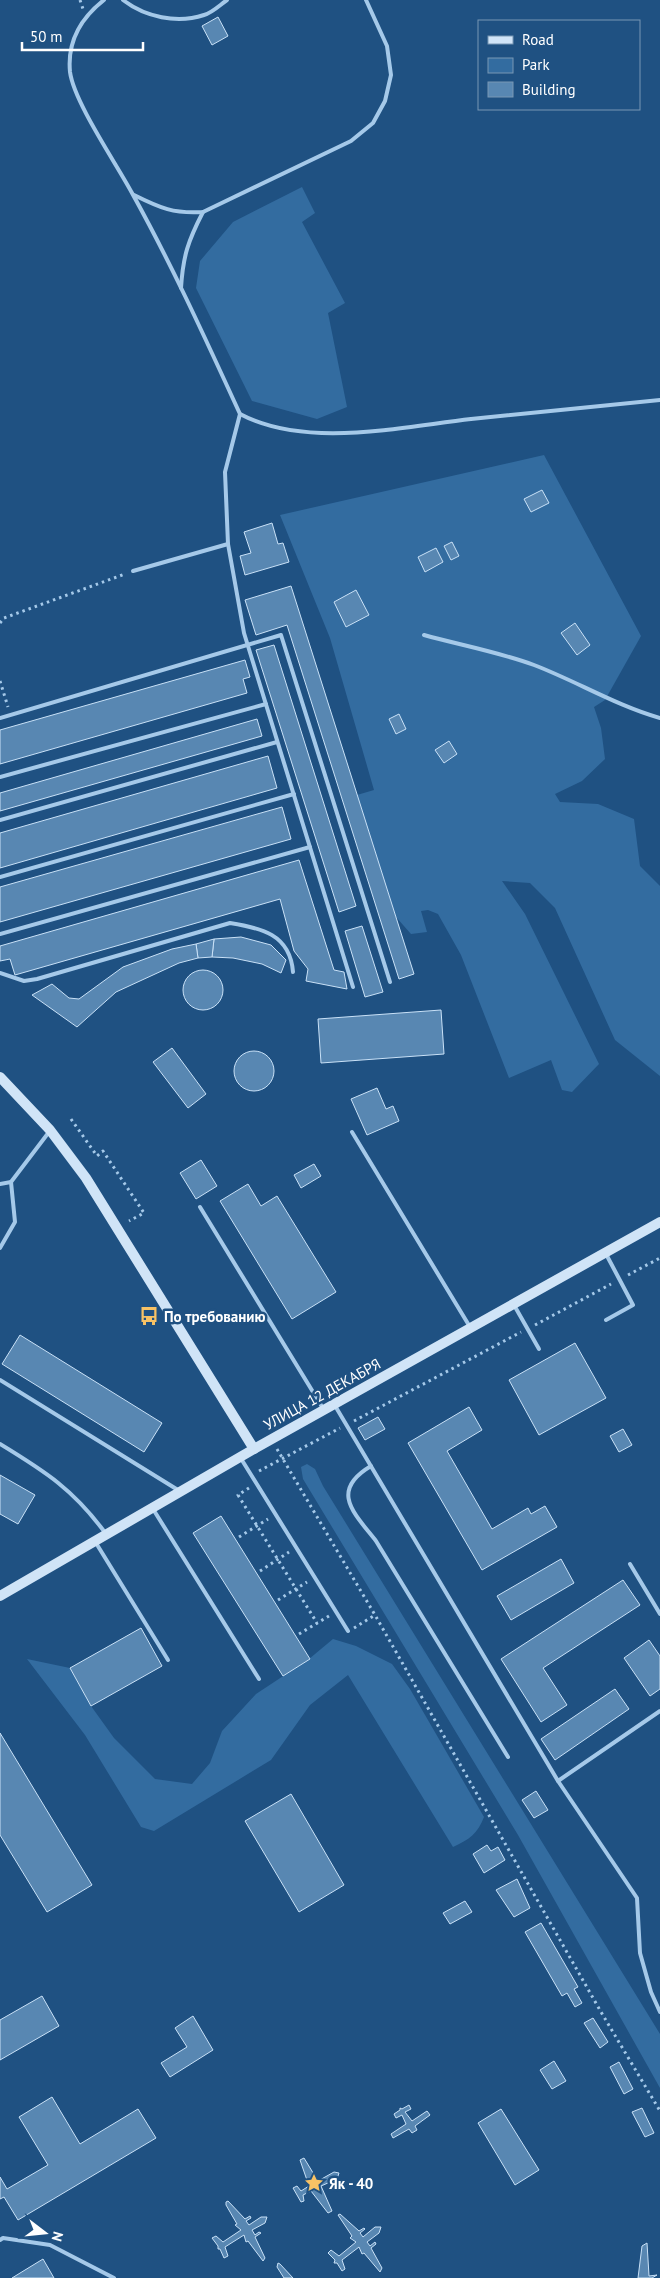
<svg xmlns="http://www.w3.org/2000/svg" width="660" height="2278" viewBox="0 0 660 2278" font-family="'PT Sans',sans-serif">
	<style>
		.green { fill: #336ca0 }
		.building { fill: #5887b2; stroke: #c9e1f7 }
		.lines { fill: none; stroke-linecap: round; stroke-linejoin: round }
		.path { stroke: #a5c9e9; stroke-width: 3; stroke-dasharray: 2.5 4; stroke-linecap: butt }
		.lane { stroke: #a5c9e9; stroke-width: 4 }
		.secondary { stroke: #d0e4f7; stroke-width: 10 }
		.labels { text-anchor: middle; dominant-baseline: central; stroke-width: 5; stroke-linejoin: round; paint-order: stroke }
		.poi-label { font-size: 15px; font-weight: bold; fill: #fff; stroke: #1f5182; text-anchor: start }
		.street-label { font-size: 15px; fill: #fff; stroke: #1f5182 }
	</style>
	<rect width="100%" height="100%" fill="#1f5182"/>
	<g class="green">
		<path d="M302 187 315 213 302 222 345 303 328 313 347 407 317 419 252 401 196 288 200 261 233 222Z"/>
		<path d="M544 455 641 636 605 700 594 707 601 728 605 759 582 781 555 794 560 802 598 804 634 819 640 866 660 886V1076L615 1040 555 908 530 883 502 881 525 914 599 1064 572 1092 562 1090 551 1060 509 1078 461 955 438 914 428 910 421 911 427 932 411 934 396 917 357 795 374 790 330 638 280 515Z"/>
		<path d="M307 1464 315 1469 323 1486 660 2034V2088L518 1835 303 1479 301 1467Z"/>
		<path d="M333 1639 356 1646 392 1664 410 1689 484 1817C478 1833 469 1840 453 1847L348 1675 310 1705 271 1760 154 1831 141 1827 85 1735 27 1659 70 1668 91 1706 114 1738 155 1779 192 1784 210 1763 222 1731 256 1694 309 1659Z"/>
	</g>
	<g class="building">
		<path d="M218 17 228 36 212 45 202 26Z"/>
		<path d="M542 490 549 503 531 512 524 499Z"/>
		<path d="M272 523 278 544 283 543 289 562 245 575 240 556 251 553 244 532Z"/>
		<path d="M452 542 459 556 451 560 444 546Z"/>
		<path d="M436 548 443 562 425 572 418 557Z"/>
		<path d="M291 586 414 974 399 979 287 625 256 635 245 600Z"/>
		<path d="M356 590 369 615 346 627 334 602Z"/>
		<path d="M575 623 590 645 577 655 561 633Z"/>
		<path d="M274 645 356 906 339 912 256 650Z"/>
		<path d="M245 660 250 677 243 679 247 693 0 764V730Z"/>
		<path d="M399 714 406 729 396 734 389 719Z"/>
		<path d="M257 719 262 736 0 811V793Z"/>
		<path d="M449 741 457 754 444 763 435 750Z"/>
		<path d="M268 756 277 788 0 868V833Z"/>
		<path d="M282 807 291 839 0 922V887Z"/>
		<path d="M299 860 334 970 344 972 347 989 306 981 308 969 294 951 280 899 15 975 10 959 0 961V946Z"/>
		<path d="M362 926 383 992 365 997 345 931Z"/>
		<path d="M241 937 271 945 286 960 281 973 262 964 233 958 212 957 214 939Z"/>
		<path d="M214 939 212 957 198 958 196 944Z"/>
		<path d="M196 944 198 958 179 963 116 992 77 1027 32 995 52 984 69 998 79 999 123 967 172 949Z"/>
		<circle cx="203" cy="990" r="20"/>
		<path d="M441 1010 444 1054 321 1063 318 1019Z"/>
		<path d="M172 1048 206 1094 188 1108 153 1062Z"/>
		<circle cx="254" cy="1071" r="20"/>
		<path d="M377 1088 386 1109 393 1106 399 1121 367 1135 351 1099Z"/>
		<path d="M201 1160 217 1186 196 1199 180 1173Z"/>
		<path d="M314 1164 321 1176 301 1188 294 1175Z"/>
		<path d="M248 1184 261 1206 277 1196 336 1292 292 1319 220 1201Z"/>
		<path d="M20 1335 162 1423 144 1452 2 1364Z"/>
		<path d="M575 1343 606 1398 539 1435 509 1380Z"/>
		<path d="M469 1407 482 1430 447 1451 492 1529 528 1508 531 1514 545 1506 557 1527 482 1570 408 1443Z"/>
		<path d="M378 1417 385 1429 365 1440 358 1428Z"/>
		<path d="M623 1429 632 1445 619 1452 610 1436Z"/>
		<path d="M0 1475 35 1495 18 1524 0 1514Z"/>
		<path d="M221 1516 310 1659 283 1676 193 1533Z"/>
		<path d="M561 1559 574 1583 511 1620 497 1596Z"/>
		<path d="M623 1580 640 1605 543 1668 567 1705 541 1722 501 1659Z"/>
		<path d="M141 1628 162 1666 91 1706 70 1668Z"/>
		<path d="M649 1640 660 1656V1689L650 1696 624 1658Z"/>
		<path d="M615 1689 629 1709 555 1760 541 1739Z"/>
		<path d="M0 1733 92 1885 47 1912 0 1835Z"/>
		<path d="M536 1791 548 1810 534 1818 522 1800Z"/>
		<path d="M291 1794 344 1885 299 1912 245 1821Z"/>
		<path d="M487 1845 491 1851 498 1847 505 1860 484 1873 473 1854Z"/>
		<path d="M517 1879 530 1908 514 1917 496 1890Z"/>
		<path d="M465 1901 472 1912 450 1924 443 1913Z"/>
		<path d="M541 1923 578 1987 574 1989 582 2003 575 2007 567 1993 562 1996 525 1932Z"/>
		<path d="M42 1996 59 2026 0 2060V2020Z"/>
		<path d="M193 2016 213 2050 170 2077 161 2063 187 2047 175 2028Z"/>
		<path d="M593 2018 608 2042 600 2048 584 2023Z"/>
		<path d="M554 2061 566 2081 552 2089 540 2070Z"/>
		<path d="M619 2062 633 2089 624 2094 610 2067Z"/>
		<path d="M52 2097 80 2144 138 2109 156 2138 18 2220 4 2197 0 2199V2177L7 2189 48 2165 19 2117Z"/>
		<path d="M409 2105 411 2109 405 2112 412 2121 427 2111 430 2115 415 2126 417 2130 412 2133 409 2129 393 2138 391 2134 406 2124 402 2115 396 2118 394 2114 400 2110V2108L402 2109Z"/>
		<path d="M642 2108 654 2133 645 2137 632 2112Z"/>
		<path d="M501 2109 539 2170 515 2185 478 2123Z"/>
		<path d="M304 2158 318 2181 334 2172 339 2173 337 2179 321 2186 332 2211 328 2213 311 2191 303 2195 304 2201 301 2202 293 2188 297 2186 301 2191 309 2186 300 2160Z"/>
		<path d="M228 2201 245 2219 250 2216 251 2218 246 2221 249 2225 261 2217H267L265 2223 252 2230 255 2235 259 2232 261 2233 255 2237 265 2258 263 2261 248 2241 246 2242 244 2235 225 2247 228 2256 224 2258 220 2249H218V2246L212 2238 216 2236 223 2242 241 2230 235 2225 237 2224 226 2205V2202Z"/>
		<path d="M340 2214 359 2231 364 2228 365 2229 360 2233 363 2237 375 2227H381L379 2233 367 2242 370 2246 375 2242 376 2244 371 2248 382 2268 380 2272 364 2253 362 2254 359 2247 342 2260 345 2269 342 2271 337 2263H334L335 2260 328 2253 331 2250 339 2256 356 2242 350 2238 352 2236 338 2215Z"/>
		<path d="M647 2243 649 2276 657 2275 652 2278H638L642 2246Z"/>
		<path d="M43 2259 54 2278H12L25 2270Z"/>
		<path d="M278 2263 280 2264 293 2278H284L277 2267Z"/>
	</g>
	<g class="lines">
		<g class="path">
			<path d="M80 0 83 9"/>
			<path d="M0 623 4 618 125 574"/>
			<path d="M0 681 8 707"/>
			<path d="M71 1119 97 1156 103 1151 144 1213 129 1221"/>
			<path d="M628 1275 660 1258"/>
			<path d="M535 1325 611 1284"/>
			<path d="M354 1421 521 1332"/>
			<path d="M277 1449 375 1615 601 2012 660 2111"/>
			<path d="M259 1471 340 1428"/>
			<path d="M249 1488 238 1495 317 1623"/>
			<path d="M239 1537 268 1519"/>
			<path d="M260 1571 289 1552"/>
			<path d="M278 1600 307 1582"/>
			<path d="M354 1628 375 1615"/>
			<path d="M299 1634 329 1616"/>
		</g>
		<g class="lane">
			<path d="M104 0C81 18 67 41 70 72 74 102 116 163 132 193 172 265 206 340 240 414 306 449 400 427 471 419 534 413 597 406 660 400"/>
			<path d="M123 0C145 17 177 24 204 15 212 13 220 5 227 0"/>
			<path d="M134 195C160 208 174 214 203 212L351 141 373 123 385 101 391 75 387 46 366 0"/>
			<path d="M181 288C183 256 188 241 203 212"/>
			<path d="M240 414 225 472 228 544 244 633 353 987"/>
			<path d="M133 571 228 544"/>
			<path d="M424 635C460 645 499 652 534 665 576 681 617 706 660 718"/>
			<path d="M0 718 281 635 390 982"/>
			<path d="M0 777 266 704"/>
			<path d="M0 820 277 742"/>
			<path d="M0 877 294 794"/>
			<path d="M0 934 310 847"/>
			<path d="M0 973 24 981 37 979 230 923C261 928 290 934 293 972"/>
			<path d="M352 1132 470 1327"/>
			<path d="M0 1184 11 1182 49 1132"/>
			<path d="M200 1207 324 1410"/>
			<path d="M0 1248 15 1222 11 1182"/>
			<path d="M514 1305 539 1349"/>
			<path d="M606 1320 633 1305 606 1254"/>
			<path d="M0 1380 178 1490"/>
			<path d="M334 1404 558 1781 660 1711"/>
			<path d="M0 1444C46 1472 74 1490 106 1534"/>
			<path d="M240 1457 348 1631"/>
			<path d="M371 1466C329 1491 354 1513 376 1541L508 1757"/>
			<path d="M153 1509 259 1679"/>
			<path d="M96 1543 168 1660"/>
			<path d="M630 1564 660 1614"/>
			<path d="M558 1781 637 1898 640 1953 651 1992 660 2012"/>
			<path d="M0 2240 3 2238 50 2245 114 2278"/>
		</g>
		<g class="secondary">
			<path d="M0 1077 50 1130 86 1178 254 1449"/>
			<path d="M0 1596 254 1449 660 1222"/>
		</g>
	</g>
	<defs>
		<g id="bus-bare" transform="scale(1.5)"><path d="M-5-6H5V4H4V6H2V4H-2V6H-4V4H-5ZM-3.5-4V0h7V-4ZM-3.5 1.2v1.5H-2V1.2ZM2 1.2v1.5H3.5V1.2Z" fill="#f7c265" stroke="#1f5182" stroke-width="2.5" paint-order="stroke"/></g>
		<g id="sight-bare" transform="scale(1.5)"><path d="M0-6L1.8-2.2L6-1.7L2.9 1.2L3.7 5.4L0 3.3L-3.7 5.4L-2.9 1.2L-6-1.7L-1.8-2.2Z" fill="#f7c265" stroke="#1f5182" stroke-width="2.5" paint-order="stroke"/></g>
	</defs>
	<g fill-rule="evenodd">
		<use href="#bus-bare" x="149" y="1316"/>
		<use href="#sight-bare" x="314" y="2183"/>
	</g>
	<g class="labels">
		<g class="poi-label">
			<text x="164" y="1316">По требованию</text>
			<text x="329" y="2183">Як - 40</text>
		</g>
		<g class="street-label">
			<text transform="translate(322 1394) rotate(-29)">УЛИЦА 12 ДЕКАБРЯ</text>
		</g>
	</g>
	<rect x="478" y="20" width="162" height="90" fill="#1f5182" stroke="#7997b4"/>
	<rect x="488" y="36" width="25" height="8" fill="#d0e4f7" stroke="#7997b4"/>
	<text x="522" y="45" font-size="15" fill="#ffffff">Road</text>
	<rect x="488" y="58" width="25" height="15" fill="#336ca0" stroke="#7997b4"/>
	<text x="522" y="70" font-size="15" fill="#ffffff">Park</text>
	<rect x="488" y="82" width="25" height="15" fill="#5887b2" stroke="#7997b4"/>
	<text x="522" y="95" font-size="15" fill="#ffffff">Building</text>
	<g transform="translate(45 2233) rotate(106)" stroke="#1f5182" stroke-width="4" paint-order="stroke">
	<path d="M0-4L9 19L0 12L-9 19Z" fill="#ffffff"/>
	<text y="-8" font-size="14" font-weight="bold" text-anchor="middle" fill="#ffffff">N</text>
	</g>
	<path d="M22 42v8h121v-8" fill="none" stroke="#ffffff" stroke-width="2.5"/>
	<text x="30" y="42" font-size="15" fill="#ffffff" stroke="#1f5182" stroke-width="4" paint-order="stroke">50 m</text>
</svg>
